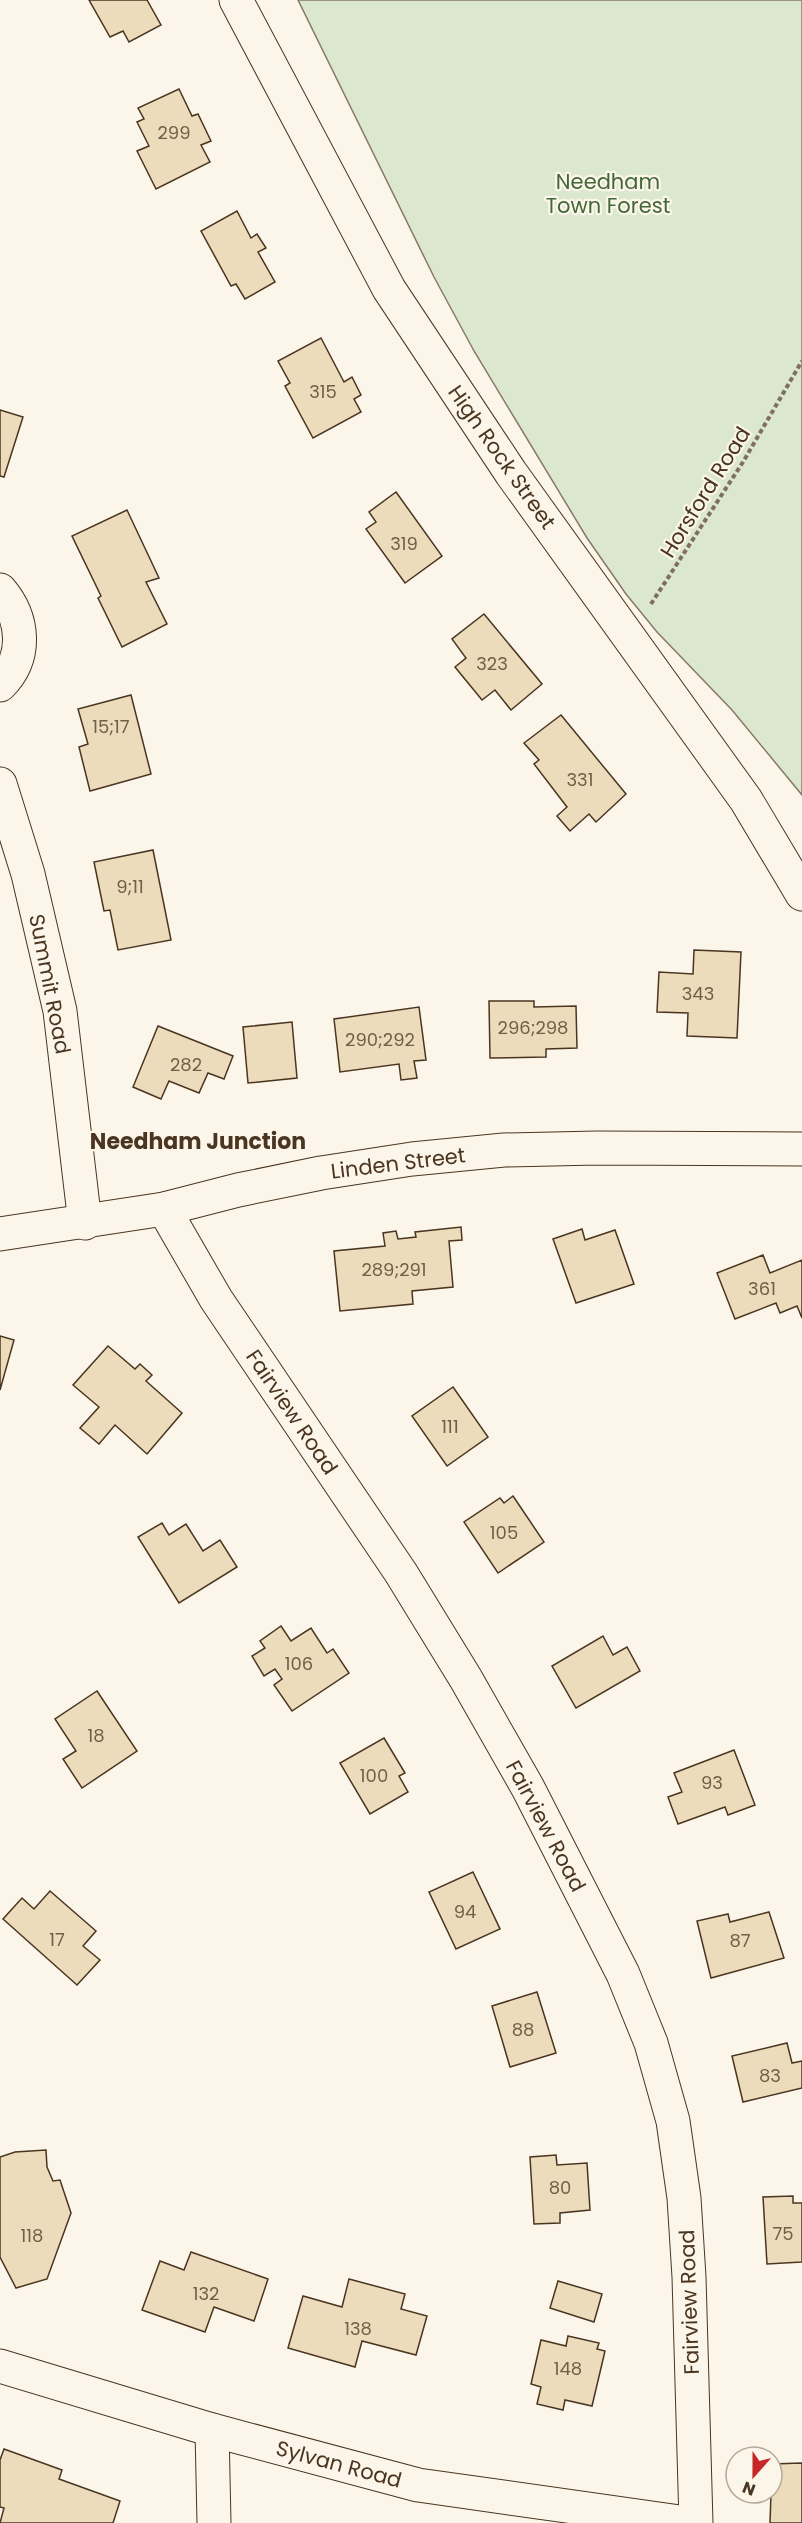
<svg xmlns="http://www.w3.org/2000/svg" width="802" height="2523" viewBox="0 0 802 2523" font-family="Poppins,sans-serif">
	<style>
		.green { fill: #dce7d0; stroke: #887966; stroke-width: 1.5 }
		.building { fill: #ecdcbc; stroke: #4a3520; stroke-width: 1.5 }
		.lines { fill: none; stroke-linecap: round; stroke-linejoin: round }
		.street-casing { stroke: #4a3520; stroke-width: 35 }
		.secondary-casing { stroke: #4a3520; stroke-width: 35 }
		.path { stroke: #7f6f5c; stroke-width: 4; stroke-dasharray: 4.5 3; stroke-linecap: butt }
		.street { stroke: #fbf6e9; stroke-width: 33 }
		.secondary { stroke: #fbf6e9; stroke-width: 33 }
		.labels { text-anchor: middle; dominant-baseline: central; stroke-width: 4.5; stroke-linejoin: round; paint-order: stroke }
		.number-label { font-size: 18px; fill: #725f47 }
		.park-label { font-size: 21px; fill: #436837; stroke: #fbf6e9 }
		.street-label { font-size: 21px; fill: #4a3520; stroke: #fbf6e9 }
		.neighbourhood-label { font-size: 22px; font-weight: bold; fill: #4a3520; stroke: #fbf6e9 }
	</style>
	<rect width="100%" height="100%" fill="#fbf6e9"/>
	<path class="green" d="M298 0H802V795L732 710 657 632 626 594 587 538 474 351 434 277Z"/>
	<g class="building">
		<path d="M89 0H147L161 25 129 42 123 31 110 37Z"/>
		<path d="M179 89 192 116 198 114 211 141 201 145 210 162 156 189 137 151 149 146 137 122 144 119 138 108Z"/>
		<path d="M237 211 251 238 257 234 266 248 258 252 275 282 245 299 236 284 231 286 201 231Z"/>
		<path d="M321 338 344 382 352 377 361 395 354 399 361 412 313 438 285 386 290 383 278 361Z"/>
		<path d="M0 410 23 417 4 477 0 476Z"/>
		<path d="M396 492 442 556 405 583 366 529 376 522 369 512Z"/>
		<path d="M127 510 159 578 146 582 167 624 122 647 98 598 101 596 72 536Z"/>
		<path d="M484 614 542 684 511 710 495 690 482 700 455 667 466 658 452 639Z"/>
		<path d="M131 695 151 774 90 791 79 747 88 744 78 709Z"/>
		<path d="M561 715 626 794 596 822 589 814 570 831 557 816 567 807 534 764 539 760 524 743Z"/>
		<path d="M153 850 171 940 118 950 110 910 104 911 94 862Z"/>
		<path d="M694 950 741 952 737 1038 687 1036 688 1013 657 1012 659 972 693 974Z"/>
		<path d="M489 1001H534V1007L576 1006 577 1048 546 1049V1057L490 1058Z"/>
		<path d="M419 1007 426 1060 414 1061 417 1078 401 1080 399 1064 340 1072 334 1019Z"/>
		<path d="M292 1022 297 1078 248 1083 243 1027Z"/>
		<path d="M158 1026 233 1056 224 1079 208 1073 199 1093 169 1081 161 1099 133 1087Z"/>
		<path d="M461 1227 462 1240 449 1241 453 1287 412 1291 413 1304 340 1311 334 1251 385 1246 383 1233 396 1231 398 1239 416 1237 415 1232Z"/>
		<path d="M582 1229 585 1240 615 1230 634 1284 576 1303 553 1239Z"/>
		<path d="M763 1255 770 1273 802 1260V1318L797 1306 780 1313 776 1303 735 1319 717 1273Z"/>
		<path d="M0 1336 14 1340 0 1390Z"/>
		<path d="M108 1346 135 1369 140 1364 152 1375 146 1381 182 1413 147 1454 115 1425 99 1444 80 1428 99 1407 73 1385Z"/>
		<path d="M453 1387 488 1437 447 1466 412 1416Z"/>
		<path d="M513 1496 544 1542 498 1573 464 1522 500 1498 504 1503Z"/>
		<path d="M162 1523 169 1535 186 1524 203 1551 220 1540 237 1567 179 1603 138 1537Z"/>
		<path d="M281 1626 291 1641 311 1628 327 1653 333 1649 349 1673 292 1711 274 1685 282 1679 275 1669 264 1676 252 1656 265 1648 260 1641Z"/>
		<path d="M603 1636 613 1655 627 1647 640 1671 576 1708 552 1666Z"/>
		<path d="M97 1691 137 1751 82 1788 63 1759 76 1751 55 1719Z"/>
		<path d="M384 1738 405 1773 399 1776 408 1792 370 1814 340 1763Z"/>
		<path d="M734 1750 755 1805 728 1815 725 1807 678 1824 668 1797 682 1792 674 1773Z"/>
		<path d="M473 1872 500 1929 456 1949 429 1892Z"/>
		<path d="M50 1891 96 1931 83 1946 100 1960 77 1985 3 1919 22 1898 34 1909Z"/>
		<path d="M769 1912 784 1958 711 1978 697 1921 728 1914 730 1922Z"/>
		<path d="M537 1992 556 2053 510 2067 492 2006Z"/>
		<path d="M787 2043 792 2063 802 2061V2088L743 2102 732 2056Z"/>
		<path d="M46 2150 47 2167 53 2181 60 2180 71 2213 47 2279 16 2288 0 2257V2157L15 2152Z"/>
		<path d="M556 2155 557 2165 587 2163 590 2210 560 2213V2223L534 2224 530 2157Z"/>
		<path d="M793 2196V2203H802V2262L767 2264 763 2197Z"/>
		<path d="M191 2252 268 2279 254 2321 214 2307 205 2332 142 2310 160 2261 184 2270Z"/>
		<path d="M349 2279 405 2294 401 2309 427 2316 416 2355 362 2341 355 2367 288 2348 303 2296 342 2307Z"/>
		<path d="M558 2281 602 2294 594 2322 550 2308Z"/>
		<path d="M568 2336 599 2343 597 2349 605 2351 592 2406 565 2400 563 2410 537 2404 541 2387 531 2384 541 2340 566 2346Z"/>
		<path d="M4 2449 62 2470 59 2479 120 2501 113 2523H0L4 2508 0 2507V2460Z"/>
		<path d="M802 2463V2523H770L772 2464Z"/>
	</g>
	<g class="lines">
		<g class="street-casing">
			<g id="street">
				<path d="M0 590C24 618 28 657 0 685"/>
				<path d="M0 784 28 874 60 1011 85 1223"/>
				<path d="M164 1209 216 1299 401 1573 466 1679 528 1788 623 1974 651 2043 673 2121 684 2198 689 2277 696 2523"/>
				<path d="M0 1234 164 1209 238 1190 321 1173 412 1159 504 1150 597 1148 802 1149"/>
				<path d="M0 2366 212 2430 418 2485 687 2523"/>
				<path d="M212 2430 214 2523"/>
			</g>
		</g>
		<g class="secondary-casing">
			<path id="secondary" d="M236 0 389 289 511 473 746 800 802 894"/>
		</g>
		<path class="path" d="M651 604 743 462 802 361"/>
		<use href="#street" class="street"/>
		<use href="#secondary" class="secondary"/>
	</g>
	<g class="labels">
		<g class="number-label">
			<text x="174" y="132">299</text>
			<text x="323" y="391">315</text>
			<text x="404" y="543">319</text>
			<text x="492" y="663">323</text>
			<text x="111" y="726">15;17</text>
			<text x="580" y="779">331</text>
			<text x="130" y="886">9;11</text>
			<text x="698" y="993">343</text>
			<text x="533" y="1027">296;298</text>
			<text x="380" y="1039">290;292</text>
			<text x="186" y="1064">282</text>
			<text x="394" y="1269">289;291</text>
			<text x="762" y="1288">361</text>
			<text x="450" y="1426">111</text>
			<text x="504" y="1532">105</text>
			<text x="299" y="1663">106</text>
			<text x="96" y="1735">18</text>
			<text x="374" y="1775">100</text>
			<text x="712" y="1782">93</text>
			<text x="465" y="1911">94</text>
			<text x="57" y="1939">17</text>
			<text x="740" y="1940">87</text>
			<text x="523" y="2029">88</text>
			<text x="770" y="2075">83</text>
			<text x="560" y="2187">80</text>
			<text x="783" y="2233">75</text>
			<text x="32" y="2235">118</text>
			<text x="206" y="2293">132</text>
			<text x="358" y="2328">138</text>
			<text x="568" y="2368">148</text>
		</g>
		<g class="park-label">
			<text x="608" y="181">Needham<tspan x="608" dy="24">Town Forest</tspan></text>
		</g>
		<g class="street-label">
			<text transform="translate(502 457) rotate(55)">High Rock Street</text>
			<text transform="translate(705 492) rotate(-58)">Horsford Road</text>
			<text transform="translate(50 984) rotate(79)">Summit Road</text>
			<text transform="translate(398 1163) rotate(-7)">Linden Street</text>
			<text transform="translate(292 1412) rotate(56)">Fairview Road</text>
			<text transform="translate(546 1826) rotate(62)">Fairview Road</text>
			<text transform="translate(689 2302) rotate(-92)">Fairview Road</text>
			<text transform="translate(339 2464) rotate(15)">Sylvan Road</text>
		</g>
		<g class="neighbourhood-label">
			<text x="198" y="1141">Needham Junction</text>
		</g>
	</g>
	<g transform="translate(754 2475) rotate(201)"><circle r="28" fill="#fbf6e9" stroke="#b4a999" stroke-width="1.5"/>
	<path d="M0-4.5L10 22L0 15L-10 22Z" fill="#c62828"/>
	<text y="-9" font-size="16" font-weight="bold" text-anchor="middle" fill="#4a3520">N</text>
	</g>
</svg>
